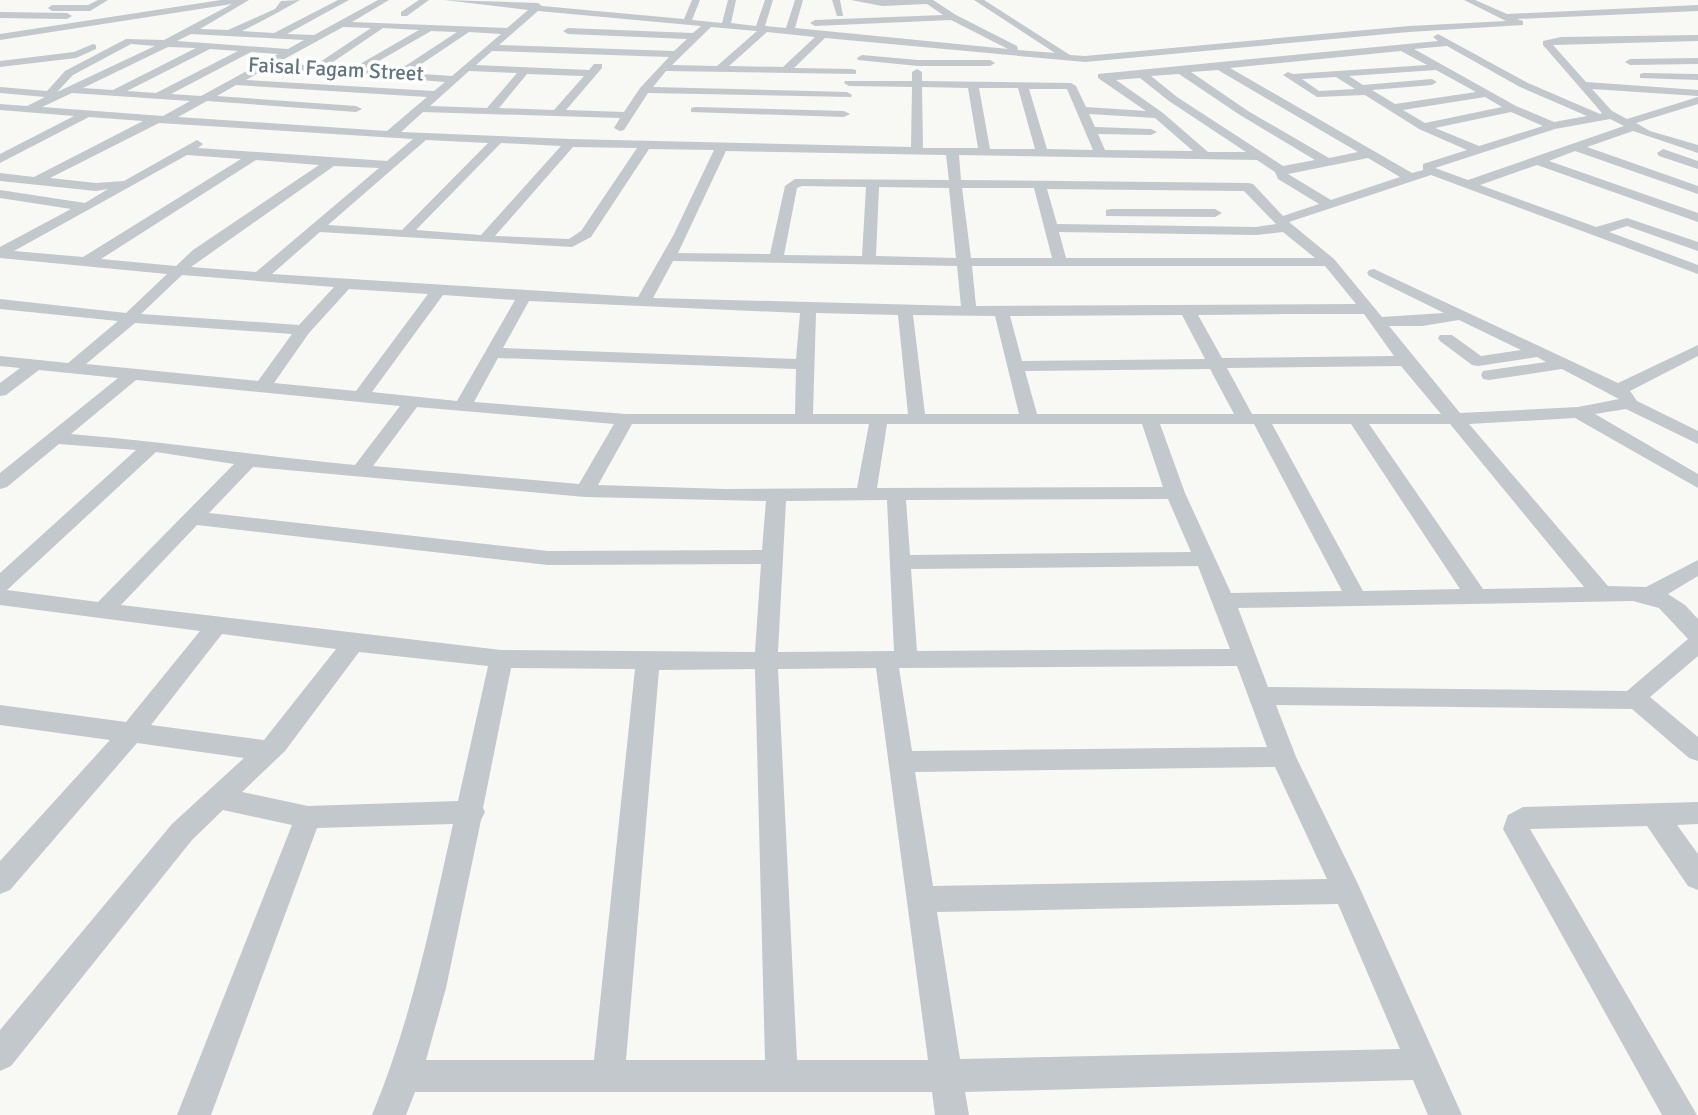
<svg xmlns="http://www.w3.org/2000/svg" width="1698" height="1115" viewBox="0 0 1698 1115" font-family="Signika,sans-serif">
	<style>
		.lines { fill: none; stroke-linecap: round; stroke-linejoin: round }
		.minor { fill: #c3c8cc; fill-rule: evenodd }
		.labels { text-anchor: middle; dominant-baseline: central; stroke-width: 7; stroke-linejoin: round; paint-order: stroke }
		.far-street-label { font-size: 21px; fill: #617582; stroke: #fff }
	</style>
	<rect width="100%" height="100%" fill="#f8f8f5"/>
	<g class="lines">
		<g class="minor">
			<path d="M98 0H108L90 11H52L48 8 52 5H88Z"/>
			<path d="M221 0H249L200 29 228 30 275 9 281 1 300 0C282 10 263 21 242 31L274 33 338 0H349L287 34 314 35 378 0H389L352 22 507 28 528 10 444 0 538 3 542 6 684 19 692 0H700L692 20 722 23 728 0H736L731 23 756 26 765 0H773L765 26 786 28 795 0H803L795 28 1008 49 951 20 815 26 810 23 815 20 943 15 927 4 882 6 851 0H933L956 15 1017 46 1018 50 1055 53 974 0H984L1070 55 1085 56 1409 26 1506 21 1464 0H1475L1507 14 1698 5V11L1517 19 1523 21V25L1409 32 1085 62 825 38 794 68 852 69 856 70V74L666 71 653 87 847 92 852 95 851 97 648 93 624 130 620 131 614 128 620 118 423 112 401 132 570 139 911 147 912 87 849 86 844 83 845 81H912V72L917 69 922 72V81L1071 83 1076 86 1086 107 1146 111 1098 78V74L1438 41 1433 37 1438 34 1528 83 1600 114 1602 113 1543 45V41L1561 37 1698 35V41L1553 45 1586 82 1698 90V96L1592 89 1612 111 1627 119 1698 97V104L1636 123 1650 131 1698 145V153L1633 131 1587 147 1698 186V194L1575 151 1549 161 1698 213V222L1537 165 1480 185 1596 227 1627 218 1698 242V251L1627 226 1609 232 1698 265V274L1431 175 1289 222 1334 259 1382 317 1444 313 1369 276 1367 273 1369 270 1374 269 1618 383 1698 345V356L1630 391 1637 401 1698 431V444L1626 409 1595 414 1698 474V488L1575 418 1469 424 1608 586 1646 587 1698 560V576L1668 594 1685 605 1698 619V656L1650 697 1698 737V761L1689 758 1632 709 1276 705 1296 757 1357 882 1462 1115H1428L1413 1080 965 1092 969 1115H935L932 1092H415L406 1115H372C411 1021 431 923 453 824L317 828 211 1115H177L292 825 223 810 192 840 11 1066 0 1071V1030L172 824 244 758 137 743 10 890 0 894V861L110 740 0 725V705L126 722 200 631 0 605V573L136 450 59 444 7 487 0 489V473L118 378 39 370 6 395 0 396V383L20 368 0 366V356L68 363 118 321 0 309V299L126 313 167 274 0 258V247L71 209 0 198V190L85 203 108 189 96 191 0 181V173L34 177 143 121 89 117 0 163V154L74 116 0 110V104L27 106 45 97 0 93V87L47 91 65 71 126 39 164 40 232 4 0 40V34ZM538 11 701 26 693 33 568 28 563 31 568 34 687 39 674 51 499 45ZM343 27 371 28 314 66 277 63ZM711 27 757 31 717 66 672 65ZM383 28 419 30 353 68 327 66ZM431 31 457 32 396 72 365 69ZM469 32 501 34 452 76 408 73ZM767 32 815 37 783 67 729 66ZM191 34 304 40 288 49 177 41ZM131 44 155 46 57 92 73 75ZM1447 46 1520 87 1587 116 1554 122 1516 106 1414 49ZM168 47 196 48 113 90 83 88ZM210 49 238 51 156 93 127 91ZM492 51 669 57 640 88 624 112 566 110 602 68V64H594L589 70 476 65ZM1401 51 1427 65 1293 74 1288 72 1283 75 1317 97 1365 95 1419 129 1467 150 1423 164V170L1412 173 1230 68ZM251 52 278 54 201 96 171 94ZM267 68 445 82 434 91 246 80ZM1218 70 1358 152 1329 158 1248 111 1191 72ZM1436 70 1476 92 1395 104 1372 90 1432 85 1437 82 1432 79 1363 85 1349 76ZM469 71 517 73 487 108 430 106ZM527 74 584 76 554 110 499 108ZM1179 74 1240 115 1315 160 1283 166 1177 97 1151 76ZM1336 77 1355 89 1319 91 1302 79ZM1140 78 1169 101 1246 152H1208L1163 113 1116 80ZM236 85 427 97 387 131 178 117 207 101 356 112 362 109 356 106 217 96ZM922 87 968 88 978 148H923ZM979 88H1018L1035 149H990ZM1029 89H1067L1093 150 1047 149ZM72 93 190 101 163 116 42 107ZM1485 97 1502 107 1425 123 1403 110ZM1511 112 1543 126 1479 146 1435 128ZM1089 114 1155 118 1193 151 1105 150 1098 134 1151 135 1157 132 1151 129 1095 127ZM1610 119 1624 126 1468 180 1435 168 1555 129ZM159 123 413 139 387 161 198 148 203 144 197 140 124 181 96 183 50 178ZM426 140 488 143 402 230 328 225ZM501 143 561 146 481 235 416 230ZM573 147 637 148 581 231 569 239 495 236ZM649 149 714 150 673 236 638 297 272 274 320 232 572 247 591 237ZM726 151 946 155 949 180 795 179 785 186 770 254 678 253ZM187 155 241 159 83 257 14 251ZM959 155 1257 160 1275 172 1278 179 1319 204 1283 216 1253 184 1248 183 961 180ZM1368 158 1400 177 1331 200 1288 174ZM256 160 319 165 193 250 176 266 101 259ZM334 166 379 168 256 272 191 267ZM802 186 866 187 862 256 784 255 797 188ZM879 187 949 188 956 258 876 256ZM962 188H1034L1052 258H971ZM1047 189 1244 191 1276 224 1256 227 1057 224ZM1059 232 1256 235 1283 232 1315 258H1066ZM673 261 957 266 961 306 653 298ZM972 266H1325L1356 304 976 306ZM182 275 334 287 299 325 141 314ZM349 289 428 294 356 391 274 383 309 333ZM443 295 515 300 457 401 372 392ZM529 301 800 313 796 359 503 348ZM816 313 898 315 908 414H813ZM1285 314H1364L1394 356 1222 358 1198 315ZM913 315 995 316 1019 414H925ZM1182 315 1205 359 1022 361 1010 316ZM1459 320 1521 350 1481 356 1452 335H1440L1438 338 1440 341 1472 365 1478 366 1537 357 1546 362 1483 371 1481 375 1483 379 1489 380 1562 369 1619 399 1578 407 1460 413 1389 326H1422ZM135 323 292 334 258 381 86 364ZM498 358 796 369 795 414H626L474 402ZM1401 366 1441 414H1252L1227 368ZM1210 369 1234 414H1037L1025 371ZM136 380 400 406 355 465C260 456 166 442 71 434ZM417 407 614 424 579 484 373 466ZM632 424H869L857 488 725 489 598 485ZM887 424H1142L1163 487 877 488ZM1160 424H1254L1342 591 1231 593 1185 493ZM1272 424H1351L1460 589 1363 591ZM1369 424H1450L1584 587 1483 589ZM156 452 234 464 98 602 7 590ZM253 467 585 497 766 501 762 550 548 551 209 513ZM1168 499 1191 552 910 555 906 500ZM887 500 894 651 778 652 786 501ZM197 525 548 565 761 564 755 652 501 650 121 605ZM1198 566 1230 649 917 651 911 569ZM1633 601 1659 608 1688 639 1627 691 1268 687 1238 608ZM222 634 336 649 264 740 151 725ZM359 652 488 666 458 801 308 806 242 792 285 751ZM1237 666 1267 747 912 751 899 668ZM511 668 635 669 594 1060H426L446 988 481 820 485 812 483 808ZM876 668 928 1060H797L778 669ZM755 669 765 1060H626L659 670ZM1275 767 1327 879 933 886 915 772ZM1338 904 1400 1049 960 1059 937 912Z"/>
			<path d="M419 0H429L407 16H401V12Z"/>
			<path d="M832 0H840L843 16H837Z"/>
			<path d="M0 12 67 13 72 16 67 19 0 18Z"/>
			<path d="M93 44 96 45V49L76 58 0 67V61L74 52Z"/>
			<path d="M862 55 918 60H990L995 63 990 66H918L858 60 857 58Z"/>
			<path d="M1698 58V64L1630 65 1625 62 1630 59Z"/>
			<path d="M1644 73 1698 74V80L1640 78V74Z"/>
			<path d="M695 107 844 111 850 114 844 117 691 112V108Z"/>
			<path d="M1663 149 1698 161V169L1659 156 1657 153Z"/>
			<path d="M1111 209H1215L1222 213 1215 217 1106 216V210Z"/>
			<path d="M1698 802V824L1677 825 1698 854V890L1688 886 1647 826 1530 829 1697 1115H1662L1503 829 1508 815 1523 807Z"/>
		</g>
	</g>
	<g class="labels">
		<g class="far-street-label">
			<text transform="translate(336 69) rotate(3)">Faisal Fagam Street</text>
		</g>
	</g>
</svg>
